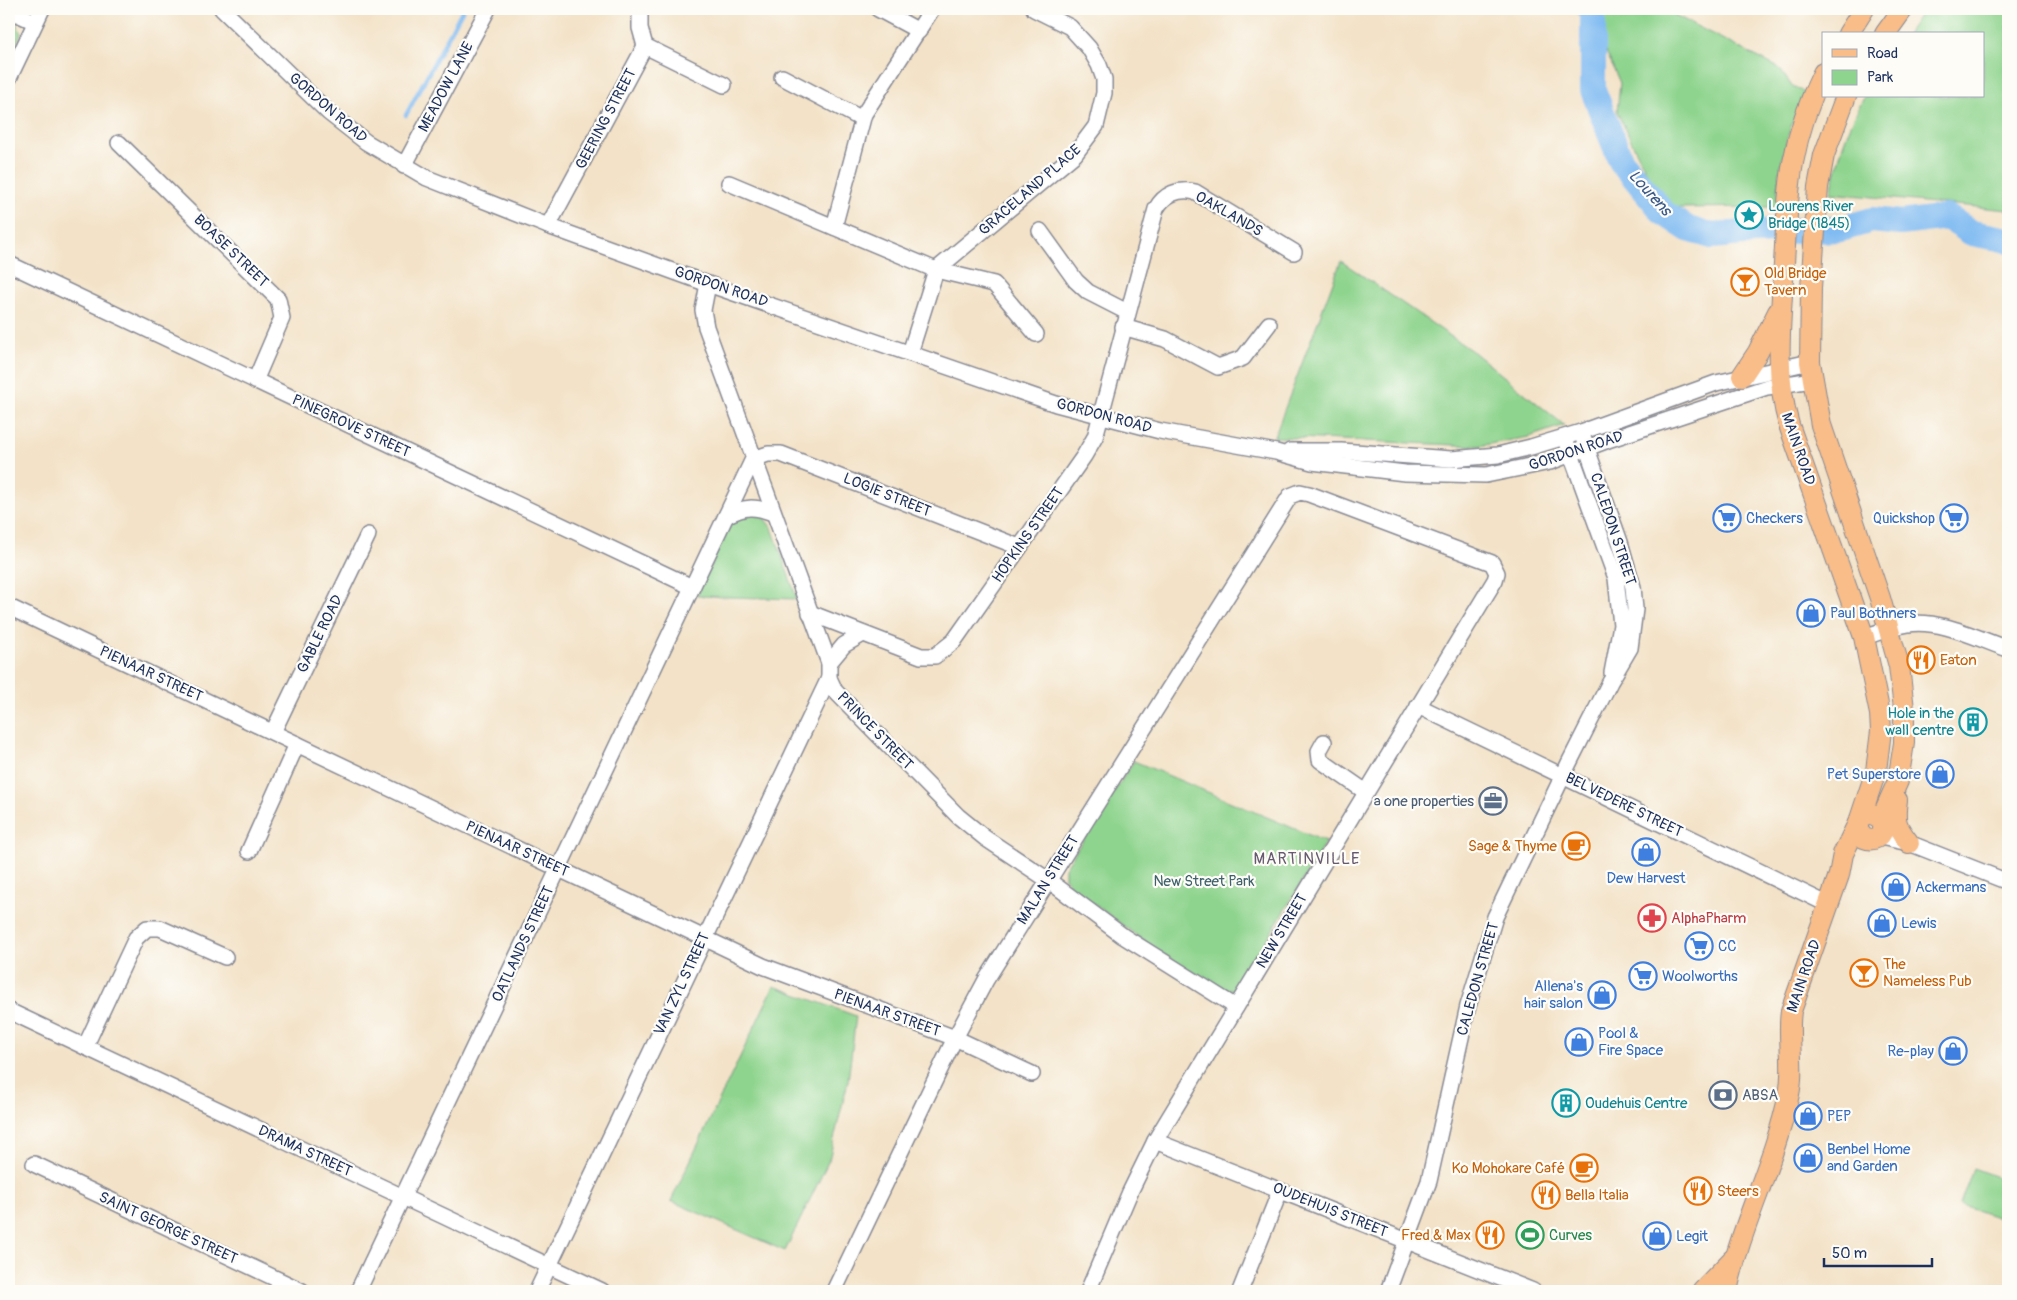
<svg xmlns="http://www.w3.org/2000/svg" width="2017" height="1300" viewBox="0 0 2017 1300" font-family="Pangolin,sans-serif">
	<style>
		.green { fill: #8fd48e; stroke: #558276 }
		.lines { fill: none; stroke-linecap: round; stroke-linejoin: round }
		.stream { stroke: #80bbf2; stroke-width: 4.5 }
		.river { stroke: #80bbf2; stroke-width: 26 }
		.minor-casing { stroke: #878892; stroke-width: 18 }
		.major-casing { stroke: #878892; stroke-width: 22 }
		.minor { stroke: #fff; stroke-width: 15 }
		.major { stroke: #f8bd89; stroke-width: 20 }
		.labels { text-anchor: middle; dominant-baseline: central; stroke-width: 4.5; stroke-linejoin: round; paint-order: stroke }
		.street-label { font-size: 15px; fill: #1b2f5e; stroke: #fdfcf7 }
		.culture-label { font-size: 15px; fill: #0d838f; stroke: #fdfcf7; text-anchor: start }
		.food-label { font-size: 15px; fill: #c56008; stroke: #fdfcf7; text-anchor: start }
		.shop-label { font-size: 15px; fill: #366cbe; stroke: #fdfcf7; text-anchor: start }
		.service-label { font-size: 15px; fill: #4e5e75; stroke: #fdfcf7; text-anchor: end }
		.park-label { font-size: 15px; fill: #3e616c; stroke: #fdfcf7 }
		.health-label { font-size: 15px; fill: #be3a42; stroke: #fdfcf7; text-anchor: start }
		.leisure-label { font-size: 15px; fill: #27864d; stroke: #fdfcf7; text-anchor: start }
		.water-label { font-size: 16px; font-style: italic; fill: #39598a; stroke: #fdfcf7 }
		.neighbourhood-label { font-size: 16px; letter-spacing: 1px; fill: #665a70; stroke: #fdfcf7 }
	</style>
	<rect width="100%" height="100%" fill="#fdfcf7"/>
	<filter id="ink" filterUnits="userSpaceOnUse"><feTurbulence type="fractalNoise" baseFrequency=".02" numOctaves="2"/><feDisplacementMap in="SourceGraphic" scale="10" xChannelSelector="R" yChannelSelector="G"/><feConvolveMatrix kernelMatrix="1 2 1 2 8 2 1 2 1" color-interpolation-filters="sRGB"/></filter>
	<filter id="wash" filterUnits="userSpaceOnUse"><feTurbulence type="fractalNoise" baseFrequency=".0096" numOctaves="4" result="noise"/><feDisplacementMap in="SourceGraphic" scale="20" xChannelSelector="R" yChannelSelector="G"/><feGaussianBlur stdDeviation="1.12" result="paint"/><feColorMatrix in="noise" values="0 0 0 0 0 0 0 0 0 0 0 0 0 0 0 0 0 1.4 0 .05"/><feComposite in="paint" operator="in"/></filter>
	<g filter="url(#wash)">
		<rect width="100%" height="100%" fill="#f3e2c7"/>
		<g class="green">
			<path d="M1593 9H1612L1613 11 1615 9H1663L1779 68 1791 85 1805 93C1787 130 1778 166 1777 207L1672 208 1658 195 1617 112 1620 83 1604 47 1598 16Z"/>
			<path d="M1924 9H2008V210L1831 193C1838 158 1847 127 1865 96H1983V34H1907Z"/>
			<path d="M9 18 16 23 21 33 9 62Z"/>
			<path d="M1341 261 1475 353 1564 425 1529 437 1478 446 1274 437Z"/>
			<path d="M751 513 763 517 772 528 797 599 697 596 731 523 735 519Z"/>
			<path d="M1134 761 1326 842 1236 990 1223 989 1156 950 1070 886 1065 878V868Z"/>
			<path d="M774 986 856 1016 848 1081 829 1160 785 1251 671 1201Z"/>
			<path d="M1973 1168 2008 1181V1198L2001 1219 1960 1204Z"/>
		</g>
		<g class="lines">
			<path class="stream" d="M406 115 463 9"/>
			<path class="river" d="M1589 9 1593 16V90L1621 161 1664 213 1688 229 1712 236 1753 232 1841 229 1872 220 1901 223 1947 217 1972 233 2008 240"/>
		</g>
	</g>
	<g filter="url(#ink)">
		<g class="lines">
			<g class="minor-casing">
				<g id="minor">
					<path d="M222 9 329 113 366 142 427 178 548 226 708 284 1056 404 1160 431 1276 452 1312 462 1405 473 1486 475 1550 462 1608 440 1767 387 1812 380"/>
					<path d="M878 9 919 31"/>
					<path d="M9 10 35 22"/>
					<path d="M645 46 724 85"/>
					<path d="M782 77 862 119"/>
					<path d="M9 78 42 9"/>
					<path d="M119 143 278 299 282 318 255 381"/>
					<path d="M404 166 488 9"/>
					<path d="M729 183 936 270 994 284 1036 334"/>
					<path d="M548 226 645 46 640 28V9"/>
					<path d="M834 227 864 114 932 9"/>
					<path d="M1040 231 1076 281 1088 292 1127 312"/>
					<path d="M9 264 692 587"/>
					<path d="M708 284 703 310 706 327 829 663V678L835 691 958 816 985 838 1048 880 1123 936 1236 1007"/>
					<path d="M1123 327 1165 339 1218 367 1243 358 1269 324"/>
					<path d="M910 353 936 270 1075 154 1096 126 1104 93V79L1099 65 1089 48 1070 27 1034 9"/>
					<path d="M1568 446 1616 578 1621 625 1612 673"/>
					<path d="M1290 451H1341L1451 459 1498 455 1531 447 1581 432 1716 383 1810 362"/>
					<path d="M726 516C745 506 754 506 773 513"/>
					<path d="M9 607 763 966 955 1038 1032 1074"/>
					<path d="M810 613 921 656H935L954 641 1084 456 1095 437 1156 209C1164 194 1179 188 1195 192L1294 252"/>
					<path d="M1864 637C1878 633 1893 626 1908 624 1941 619 1978 639 2008 649"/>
					<path d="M829 663 844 645 863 634"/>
					<path d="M1418 706 1829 905"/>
					<path d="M273 732 368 535"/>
					<path d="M1324 742 1319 751 1320 760 1366 792"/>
					<path d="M1880 837 1909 843 2008 882"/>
					<path d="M249 851 297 744"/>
					<path d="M9 1011 602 1291"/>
					<path d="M85 1047 136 938 147 928H160L225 957"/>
					<path d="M1155 1141 1533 1291"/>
					<path d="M34 1164 302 1291"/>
					<path d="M358 1291 753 459 768 454H781L1019 547"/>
					<path d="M537 1291 829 678"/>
					<path d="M834 1291 955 1038 986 980 1290 496 1300 492 1309 494 1492 563 1497 573 1495 580 1155 1141 1130 1192 1088 1291"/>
					<path d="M1240 1291 1280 1191"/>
					<path d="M1388 1291 1429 1181 1468 1006 1495 917 1569 763 1610 682 1630 648 1635 609 1633 587 1620 542 1581 432"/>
				</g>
			</g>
			<g class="major-casing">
				<g id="major">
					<path d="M1848 34 1864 9"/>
					<path d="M1885 34 1903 9"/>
					<path d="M1846 96 1824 155 1818 187 1811 288 1810 362 1821 425 1880 598 1899 666 1904 709V743L1898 781 1881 819"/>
					<path d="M1742 376 1758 352 1778 312"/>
					<path d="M1897 800C1894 822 1896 826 1909 843"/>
					<path d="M1858 823V831L1864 838C1884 846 1892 817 1870 814"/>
					<path d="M1702 1291 1733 1259"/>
					<path d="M1727 1291C1741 1224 1775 1162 1789 1094 1795 1067 1787 1039 1791 1011L1839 875 1843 854 1860 819 1876 771 1881 731 1880 714 1864 637 1789 425C1775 378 1780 328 1783 281 1788 201 1786 148 1823 73"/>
				</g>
			</g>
			<use href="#minor" class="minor"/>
			<use href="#major" class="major"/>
		</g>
	</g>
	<defs>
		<g id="sight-ring" transform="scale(1.4375)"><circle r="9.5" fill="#fdfcf7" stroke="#0f9aa8" stroke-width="1.5"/><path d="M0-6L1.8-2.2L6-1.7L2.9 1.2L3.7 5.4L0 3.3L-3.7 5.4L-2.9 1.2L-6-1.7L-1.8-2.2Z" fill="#0f9aa8"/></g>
		<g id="bar-ring" transform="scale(1.4375)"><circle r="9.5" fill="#fdfcf7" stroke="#e8710a" stroke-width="1.5"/><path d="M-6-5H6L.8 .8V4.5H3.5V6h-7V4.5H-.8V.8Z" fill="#e8710a"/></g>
		<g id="supermarket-ring" transform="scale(1.4375)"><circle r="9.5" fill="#fdfcf7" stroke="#3f7fe0" stroke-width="1.5"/><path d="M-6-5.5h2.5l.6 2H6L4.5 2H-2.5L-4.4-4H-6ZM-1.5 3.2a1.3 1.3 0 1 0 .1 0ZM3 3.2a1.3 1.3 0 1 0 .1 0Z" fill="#3f7fe0"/></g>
		<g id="shop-ring" transform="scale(1.4375)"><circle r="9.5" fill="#fdfcf7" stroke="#3f7fe0" stroke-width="1.5"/><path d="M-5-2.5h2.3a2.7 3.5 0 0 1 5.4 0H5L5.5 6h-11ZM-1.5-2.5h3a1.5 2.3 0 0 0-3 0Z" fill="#3f7fe0"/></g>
		<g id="restaurant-ring" transform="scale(1.4375)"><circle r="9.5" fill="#fdfcf7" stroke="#e8710a" stroke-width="1.5"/><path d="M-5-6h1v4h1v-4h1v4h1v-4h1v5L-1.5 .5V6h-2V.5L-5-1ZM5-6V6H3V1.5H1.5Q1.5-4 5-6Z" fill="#e8710a"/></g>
		<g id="building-ring" transform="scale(1.4375)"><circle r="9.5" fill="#fdfcf7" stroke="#0f9aa8" stroke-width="1.5"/><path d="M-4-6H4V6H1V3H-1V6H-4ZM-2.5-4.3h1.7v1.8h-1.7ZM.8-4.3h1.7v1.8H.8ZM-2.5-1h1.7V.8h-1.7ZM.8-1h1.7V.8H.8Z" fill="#0f9aa8"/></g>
		<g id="office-ring" transform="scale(1.4375)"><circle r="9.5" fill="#fdfcf7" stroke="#5c6f8a" stroke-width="1.5"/><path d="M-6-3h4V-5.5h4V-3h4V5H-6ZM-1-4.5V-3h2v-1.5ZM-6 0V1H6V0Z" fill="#5c6f8a"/></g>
		<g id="cafe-ring" transform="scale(1.4375)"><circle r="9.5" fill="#fdfcf7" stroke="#e8710a" stroke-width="1.5"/><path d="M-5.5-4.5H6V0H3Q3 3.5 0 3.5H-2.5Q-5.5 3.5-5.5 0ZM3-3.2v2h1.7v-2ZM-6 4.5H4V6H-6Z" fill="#e8710a"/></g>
		<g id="pharmacy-ring" transform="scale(1.4375)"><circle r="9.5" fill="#fdfcf7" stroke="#e0444e" stroke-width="1.5"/><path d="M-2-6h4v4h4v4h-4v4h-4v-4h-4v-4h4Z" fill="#e0444e"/></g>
		<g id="bank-ring" transform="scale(1.4375)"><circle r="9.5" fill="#fdfcf7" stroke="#5c6f8a" stroke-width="1.5"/><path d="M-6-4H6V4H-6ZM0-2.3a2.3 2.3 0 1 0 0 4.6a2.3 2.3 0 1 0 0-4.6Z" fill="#5c6f8a"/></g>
		<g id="stadium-ring" transform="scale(1.4375)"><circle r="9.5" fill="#fdfcf7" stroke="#2e9e5b" stroke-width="1.5"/><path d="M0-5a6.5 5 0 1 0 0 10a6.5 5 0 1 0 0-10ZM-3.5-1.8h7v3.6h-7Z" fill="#2e9e5b"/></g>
	</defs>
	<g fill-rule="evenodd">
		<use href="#sight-ring" x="1749" y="215"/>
		<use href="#bar-ring" x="1745" y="282"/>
		<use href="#supermarket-ring" x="1727" y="518"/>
		<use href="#supermarket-ring" x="1954" y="518"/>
		<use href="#shop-ring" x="1811" y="613"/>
		<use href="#restaurant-ring" x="1921" y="660"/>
		<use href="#building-ring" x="1973" y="722"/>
		<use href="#shop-ring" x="1940" y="774"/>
		<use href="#office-ring" x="1493" y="801"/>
		<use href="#cafe-ring" x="1576" y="846"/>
		<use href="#shop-ring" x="1646" y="852"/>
		<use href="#shop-ring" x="1896" y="887"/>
		<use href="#pharmacy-ring" x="1652" y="918"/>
		<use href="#shop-ring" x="1882" y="923"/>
		<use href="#supermarket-ring" x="1699" y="946"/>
		<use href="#bar-ring" x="1864" y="973"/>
		<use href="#supermarket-ring" x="1643" y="976"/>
		<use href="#shop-ring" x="1602" y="995"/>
		<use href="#shop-ring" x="1579" y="1042"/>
		<use href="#shop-ring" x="1953" y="1051"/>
		<use href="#bank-ring" x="1723" y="1095"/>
		<use href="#building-ring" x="1566" y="1103"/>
		<use href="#shop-ring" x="1808" y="1116"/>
		<use href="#shop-ring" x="1808" y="1158"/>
		<use href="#cafe-ring" x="1584" y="1168"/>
		<use href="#restaurant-ring" x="1698" y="1191"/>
		<use href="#restaurant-ring" x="1546" y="1195"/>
		<use href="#restaurant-ring" x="1490" y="1235"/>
		<use href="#stadium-ring" x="1530" y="1235"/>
		<use href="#shop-ring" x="1657" y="1236"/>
	</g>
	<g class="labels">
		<g class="street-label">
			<text transform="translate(446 87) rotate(-62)">MEADOW LANE</text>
			<text transform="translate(328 108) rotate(41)">GORDON ROAD</text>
			<text transform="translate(606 119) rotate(-62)">GEERING STREET</text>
			<text transform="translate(1030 190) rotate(-41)">GRACELAND PLACE</text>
			<text transform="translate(1229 214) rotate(30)">OAKLANDS</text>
			<text transform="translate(231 251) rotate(44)">BOASE STREET</text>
			<text transform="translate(721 287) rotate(19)">GORDON ROAD</text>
			<text transform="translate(1104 416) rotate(15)">GORDON ROAD</text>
			<text transform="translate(351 426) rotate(25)">PINEGROVE STREET</text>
			<text transform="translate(1798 449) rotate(71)">MAIN ROAD</text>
			<text transform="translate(1576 451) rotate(-18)">GORDON ROAD</text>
			<text transform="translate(887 495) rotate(22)">LOGIE STREET</text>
			<text transform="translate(1613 529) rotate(72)">CALEDON STREET</text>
			<text transform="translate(1028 535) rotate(-55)">HOPKINS STREET</text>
			<text transform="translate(320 634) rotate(-64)">GABLE ROAD</text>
			<text transform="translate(151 674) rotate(25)">PIENAAR STREET</text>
			<text transform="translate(875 731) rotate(46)">PRINCE STREET</text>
			<text transform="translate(1624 805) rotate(26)">BELVEDERE STREET</text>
			<text transform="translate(517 849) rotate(25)">PIENAAR STREET</text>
			<text transform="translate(1048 880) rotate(-58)">MALAN STREET</text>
			<text transform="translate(1282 931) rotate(-59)">NEW STREET</text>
			<text transform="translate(523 944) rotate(-65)">OATLANDS STREET</text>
			<text transform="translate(1804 976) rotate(-71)">MAIN ROAD</text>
			<text transform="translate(1478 979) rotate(-74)">CALEDON STREET</text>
			<text transform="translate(682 984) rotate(-65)">VAN ZYL STREET</text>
			<text transform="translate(887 1013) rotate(20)">PIENAAR STREET</text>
			<text transform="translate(305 1151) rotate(25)">DRAMA STREET</text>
			<text transform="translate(1330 1210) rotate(22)">OUDEHUIS STREET</text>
			<text transform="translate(168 1228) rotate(25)">SAINT GEORGE STREET</text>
		</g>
		<g class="culture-label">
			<text x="1768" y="206">Lourens River<tspan x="1768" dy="17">Bridge (1845)</tspan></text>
			<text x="1954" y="713" text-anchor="end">Hole in the<tspan x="1954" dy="17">wall centre</tspan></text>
			<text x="1585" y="1103">Oudehuis Centre</text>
		</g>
		<g class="food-label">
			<text x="1764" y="273">Old Bridge<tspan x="1764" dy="17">Tavern</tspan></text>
			<text x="1940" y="660">Eaton</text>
			<text x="1557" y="846" text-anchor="end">Sage &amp; Thyme</text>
			<text x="1883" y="964">The<tspan x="1883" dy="17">Nameless Pub</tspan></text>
			<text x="1565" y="1168" text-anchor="end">Ko Mohokare Café</text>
			<text x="1717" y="1191">Steers</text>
			<text x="1565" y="1195">Bella Italia</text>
			<text x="1471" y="1235" text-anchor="end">Fred &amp; Max</text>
		</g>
		<g class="shop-label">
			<text x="1746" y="518">Checkers</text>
			<text x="1935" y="518" text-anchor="end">Quickshop</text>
			<text x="1830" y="613">Paul Bothners</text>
			<text x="1921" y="774" text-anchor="end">Pet Superstore</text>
			<text x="1646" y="878" text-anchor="middle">Dew Harvest</text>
			<text x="1915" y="887">Ackermans</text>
			<text x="1901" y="923">Lewis</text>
			<text x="1718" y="946">CC</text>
			<text x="1662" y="976">Woolworths</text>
			<text x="1583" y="986" text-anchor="end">Allena's<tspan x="1583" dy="17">hair salon</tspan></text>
			<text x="1598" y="1033">Pool &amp;<tspan x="1598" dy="17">Fire Space</tspan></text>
			<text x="1934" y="1051" text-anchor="end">Re-play</text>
			<text x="1827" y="1116">PEP</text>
			<text x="1827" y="1149">Benbel Home<tspan x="1827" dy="17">and Garden</tspan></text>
			<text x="1676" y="1236">Legit</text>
		</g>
		<g class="service-label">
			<text x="1474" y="801">a one properties</text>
			<text x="1742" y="1095" text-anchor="start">ABSA</text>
		</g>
		<g class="park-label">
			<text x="1204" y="881">New Street Park</text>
		</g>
		<g class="health-label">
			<text x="1671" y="918">AlphaPharm</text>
		</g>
		<g class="leisure-label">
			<text x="1549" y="1235">Curves</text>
		</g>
		<g class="water-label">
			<text transform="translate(1650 193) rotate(48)">Lourens</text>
		</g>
		<g class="neighbourhood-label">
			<text x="1307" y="859">MARTINVILLE</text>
		</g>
	</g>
	<rect width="2017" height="1300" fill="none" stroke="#fdfcf7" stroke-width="30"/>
	<rect x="1822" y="32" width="162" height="65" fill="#fdfcf7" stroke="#a3aaba"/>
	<rect x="1832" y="49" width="25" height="8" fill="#f8bd89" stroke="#a3aaba"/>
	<text x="1867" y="58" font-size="15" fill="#1b2f5e">Road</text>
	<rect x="1832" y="70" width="25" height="15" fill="#8fd48e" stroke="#a3aaba"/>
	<text x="1867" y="82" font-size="15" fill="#1b2f5e">Park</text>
	<path d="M1824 1258v8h108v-8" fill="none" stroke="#1b2f5e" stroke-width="2.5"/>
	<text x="1832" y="1258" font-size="15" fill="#1b2f5e" stroke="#fdfcf7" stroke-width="4" paint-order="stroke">50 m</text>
</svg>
